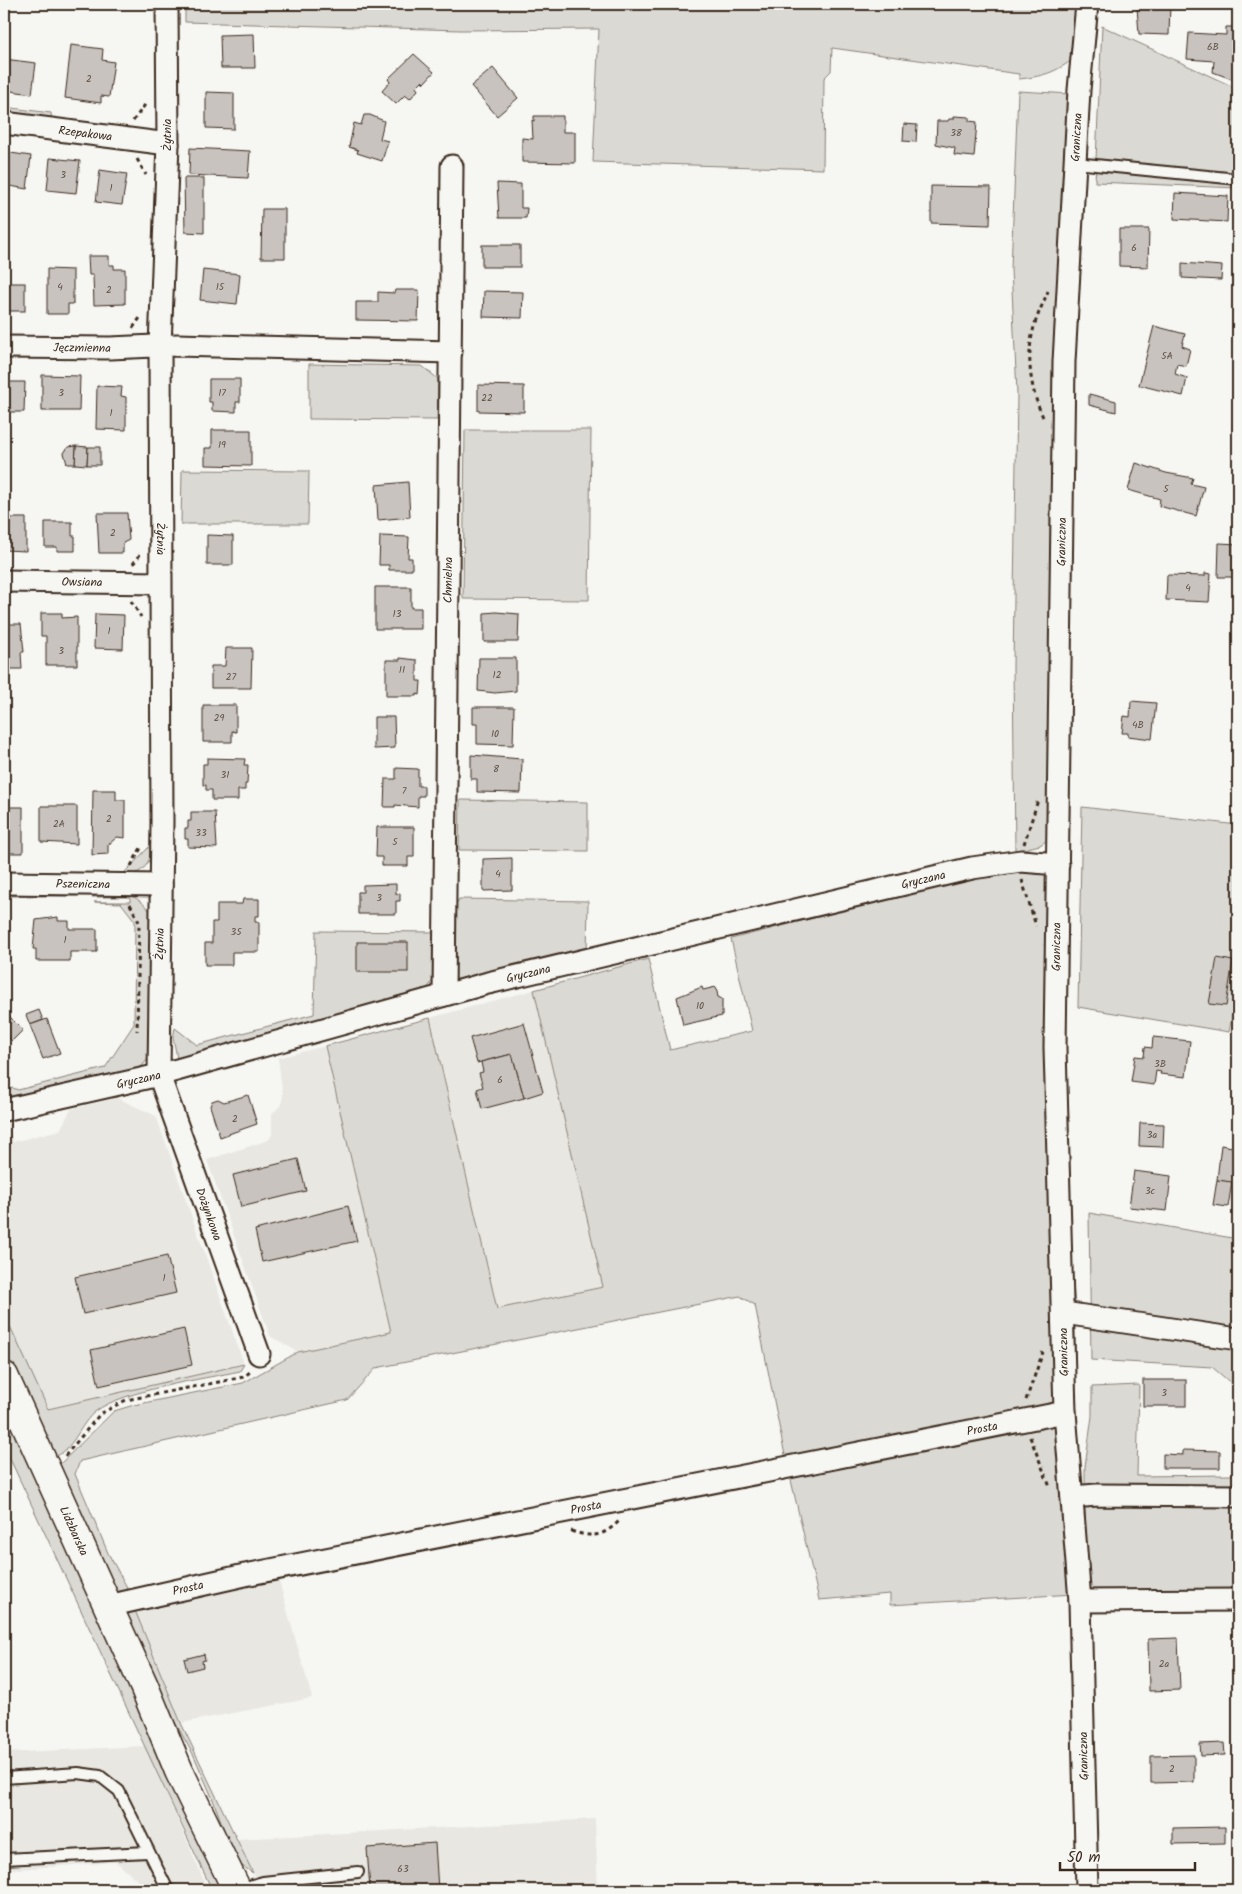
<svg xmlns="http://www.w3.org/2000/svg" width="1242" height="1894" viewBox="0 0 1242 1894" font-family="Kalam,sans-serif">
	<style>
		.built { fill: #e8e7e2 }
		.green { fill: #dad9d3; stroke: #8a8278 }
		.building { fill: #c8c3be; stroke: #3b2a1e }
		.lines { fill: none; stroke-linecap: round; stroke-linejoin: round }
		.service-casing { stroke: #3b2a1e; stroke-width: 14 }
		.minor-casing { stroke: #3b2a1e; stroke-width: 25 }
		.secondary-casing { stroke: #3b2a1e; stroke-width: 31 }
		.path { stroke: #3b2a1e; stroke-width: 3; stroke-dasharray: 4 4; stroke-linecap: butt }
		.service { stroke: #f6f6f2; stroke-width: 10 }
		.minor { stroke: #f6f6f2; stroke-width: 21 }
		.secondary { stroke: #f6f6f2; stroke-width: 28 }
		.labels { text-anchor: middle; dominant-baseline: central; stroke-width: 4; stroke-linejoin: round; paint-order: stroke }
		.number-label { font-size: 10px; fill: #5e5046 }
		.street-label { font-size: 12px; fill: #3b2a1e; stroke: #f6f6f2 }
	</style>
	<rect width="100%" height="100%" fill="#f6f6f2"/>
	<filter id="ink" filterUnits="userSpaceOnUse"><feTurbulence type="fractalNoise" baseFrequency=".02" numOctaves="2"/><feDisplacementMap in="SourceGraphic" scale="10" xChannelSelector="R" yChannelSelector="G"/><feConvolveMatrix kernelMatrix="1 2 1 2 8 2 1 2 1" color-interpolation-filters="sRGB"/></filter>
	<g filter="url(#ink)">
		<g class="built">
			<path d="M534 990 604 1287 497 1310 430 1018Z"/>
			<path d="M325 1046 391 1332 298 1352 270 1336 207 1160 269 1140 272 1134V1114L281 1105 283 1096 278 1058Z"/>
			<path d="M117 1098 156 1116 244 1364 48 1409 4 1313V1120L8 1119 13 1142 60 1130 71 1109Z"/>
			<path d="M276 1571 312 1698 181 1723 134 1608Z"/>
			<path d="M146 1746 208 1890H149L116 1862 4 1870V1753Z"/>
			<path d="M595 1819 598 1890H261L237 1839Z"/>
		</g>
		<g class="green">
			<path d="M185 4H1085L1080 54C1058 71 1047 76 1019 79V74L832 48 831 71 824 78 823 169 593 162 599 29 461 30 185 22Z"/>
			<path d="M1102 26 1238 89V188L1095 182Z"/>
			<path d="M1018 91 1071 94 1049 839 1040 845 1015 851 1013 666 1017 393 1011 269Z"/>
			<path d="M4 107 51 113 52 121 4 116Z"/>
			<path d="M309 364 422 366 438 379 437 420 309 419Z"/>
			<path d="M465 430H591L589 600 463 599Z"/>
			<path d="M182 470 309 471 308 524H181Z"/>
			<path d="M460 800 588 802V851L459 850Z"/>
			<path d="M1082 807 1238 825V986L1229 1032 1078 1007Z"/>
			<path d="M150 846H152C149 876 133 876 108 874L124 873Z"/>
			<path d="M1044 862 1054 867 1069 1230 1075 1309 1074 1594 890 1605V1594L819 1600 783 1446 755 1305 740 1296 376 1368 347 1400 80 1461 75 1474 108 1553 129 1591 122 1593 111 1591 56 1468 114 1411 134 1405 243 1383 298 1352 391 1332 325 1046 430 1018 497 1309 603 1287 534 990 648 959 670 1050 752 1031 731 939 930 888Z"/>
			<path d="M95 892C122 894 135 890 152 914L151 1055 139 1070 4 1101V1092L13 1088 18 1090 105 1068 134 1024 135 921 121 903 94 902H130V897H92Z"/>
			<path d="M4 893H73L77 896H4Z"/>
			<path d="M459 899 588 901 587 955 461 981 456 979 451 971 453 910Z"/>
			<path d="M316 931 436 932 434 979 427 989 184 1060 177 1058 173 1037 175 1028 197 1045 314 1014Z"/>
			<path d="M1089 1213 1238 1239V1389L1212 1367 1091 1360Z"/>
			<path d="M4 1313 48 1409 244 1364 240 1371C203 1379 124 1390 96 1411 79 1424 74 1451 52 1458L4 1352Z"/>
			<path d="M1139 1385 1137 1476 1232 1475 1238 1464V1596L1088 1593 1085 1586V1467L1092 1416V1387Z"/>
			<path d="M4 1408 225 1890H212L4 1446Z"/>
			<path d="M134 1608 181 1723 253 1873 236 1862 212 1797 194 1756 163 1701 125 1618Z"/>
		</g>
		<g class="building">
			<path d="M1141 4H1170L1169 35 1139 34 1137 7H1141Z"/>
			<path d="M1226 27H1238L1237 81 1213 72 1214 61 1187 59 1189 33 1226 35Z"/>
			<path d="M254 34 255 68H221L220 35Z"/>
			<path d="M71 45 103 49 102 60 114 62 109 97 101 96V103L65 98Z"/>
			<path d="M414 54 434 72 424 83 422 81 416 87 418 90 410 99 405 95 396 104 382 91 390 82 388 79Z"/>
			<path d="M4 59 36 63 32 94 4 90Z"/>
			<path d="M493 68 518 98 497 116 471 86Z"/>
			<path d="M206 92 234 93V129L206 128Z"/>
			<path d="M364 115H370L384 121 380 139 388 141 382 161 357 153 358 150 349 147 354 123 361 125Z"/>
			<path d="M534 116H563V132H575V163L522 162V138L533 139 532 120 534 121Z"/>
			<path d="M954 116 969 117V121L977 122 974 157 954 155 955 148 936 144 937 121H948L949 119H954Z"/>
			<path d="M904 124 917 125 916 142 903 141Z"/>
			<path d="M190 148 250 151 248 178 189 175Z"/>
			<path d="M4 152 31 156 27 189 4 185Z"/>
			<path d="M50 158 80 161 76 193 47 190Z"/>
			<path d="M100 170 127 174 122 205 96 202Z"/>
			<path d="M184 178H204V233L185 232Z"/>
			<path d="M497 183 521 184V208H527L526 218H499Z"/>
			<path d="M931 186 991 187 990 225 931 223Z"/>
			<path d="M1175 193 1228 196 1227 222 1174 219Z"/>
			<path d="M262 209H285V258H261Z"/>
			<path d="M1119 229H1149L1148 267 1119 266Z"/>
			<rect x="482" y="245" width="38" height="22"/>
			<path d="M88 256H109V265H114V269H125V304L94 305 93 275H89Z"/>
			<path d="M1182 263 1222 266 1221 280 1182 278Z"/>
			<path d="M47 269 73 270V304H68V314H47Z"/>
			<path d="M203 270 240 274 237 304 200 300Z"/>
			<rect x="4" y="283" width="21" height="28"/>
			<path d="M395 290H419L418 321 356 320V302H378V292L394 293Z"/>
			<path d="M484 291 523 292 522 318 483 317Z"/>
			<path d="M1154 326 1185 334 1182 346 1190 349 1186 366 1177 364 1175 374 1187 378 1183 396 1139 385Z"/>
			<path d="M42 375 80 376 79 411H42Z"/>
			<path d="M209 379H240V402H236V412L212 411V402H209Z"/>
			<path d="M7 382H25L24 412H4V387H6Z"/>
			<path d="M478 385 524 386V412L478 411Z"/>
			<path d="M97 386 122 387 121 396 126 397V430L96 429Z"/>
			<path d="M1089 394 1116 401V412L1089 405Z"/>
			<path d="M212 430H251V466L205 465V448H212Z"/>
			<path d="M76 446 88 447 87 465 75 464Z"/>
			<path d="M76 446 75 464H67L64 453 68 447Z"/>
			<path d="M88 447H100V465H87Z"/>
			<path d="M1136 463 1166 473 1193 478 1191 484 1204 487 1196 516 1159 506 1160 499 1128 490Z"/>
			<path d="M408 482 410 517 378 520 376 485Z"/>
			<path d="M97 513H127L129 540 123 543V553H99Z"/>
			<path d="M4 518H26V551L4 550Z"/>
			<path d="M45 522H72V536H75V551H57V547H45Z"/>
			<path d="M207 535 233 536V565H207Z"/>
			<path d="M380 536 409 537 408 558H412V570H389V565H379Z"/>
			<path d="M1219 543 1238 544V577H1218Z"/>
			<path d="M1205 573 1211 574 1209 602 1166 600 1167 575 1205 576Z"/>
			<path d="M375 587H411V608H421V629H375Z"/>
			<path d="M496 612 519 614 518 642H484V613Z"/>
			<path d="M41 613H62V618L77 617V665H46V636H41Z"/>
			<path d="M95 614 124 615 123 649 94 648Z"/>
			<path d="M4 615H8V624H21L24 652H21L22 669H4Z"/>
			<path d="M226 648H252L251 688H211V666H225Z"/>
			<path d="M400 658 417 660V681H421L420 695 417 694V696H386V660H400Z"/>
			<path d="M479 658H516V691L495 693 478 691Z"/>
			<rect x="4" y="693" width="1" height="22"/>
			<path d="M1131 701 1156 703 1152 739 1128 736V733H1122L1124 716 1130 717Z"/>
			<path d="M203 705H236V732L232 731V742H203Z"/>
			<path d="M473 707H514L513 745 477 744V724H473Z"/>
			<path d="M374 717H394L395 748 374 749Z"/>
			<path d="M471 755 522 759 521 793 477 792V779H471Z"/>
			<path d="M207 758 245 759 244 765H248L247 784H245V790H238V800H212V790H206V785H203V764H207Z"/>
			<path d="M396 768 418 769V786H424V796H418V807L395 805V807H384L385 779H396Z"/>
			<path d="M93 790H116V800H125V838L117 837 108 845V854L92 855Z"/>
			<path d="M41 806H77V844L41 842Z"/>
			<path d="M4 807H23V853H9V857H4Z"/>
			<path d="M191 812H215L217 848 188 847V839H185V828H188V821H191Z"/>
			<path d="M377 827H414V857H408V866H382V857H376Z"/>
			<path d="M512 858V890L483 891V859Z"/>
			<path d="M396 884V894L400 893V901H396V914H358V892H363V885Z"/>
			<path d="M243 899H259V916H255V922H259V952H232V965H205V943H212V922H217V904H242Z"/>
			<path d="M58 917V921H69V929H97V952H70V961H36V949H33L36 920Z"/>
			<rect x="357" y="942" width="51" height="30"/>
			<path d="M1217 958 1233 961 1226 1006 1209 1004Z"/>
			<path d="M702 987 703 990 716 987 718 997 722 999V1016L683 1025 677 997Z"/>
			<path d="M39 1010 43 1020 30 1025 26 1015Z"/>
			<path d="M5 1012 23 1030 12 1041 4 1033Z"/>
			<path d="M47 1019 60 1053 43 1059 30 1025Z"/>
			<path d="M524 1023 543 1092 524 1098 512 1054 477 1063 470 1038Z"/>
			<path d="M1153 1037 1190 1041 1186 1077 1160 1074 1161 1072 1156 1071 1154 1085 1131 1082 1135 1056 1144 1057 1145 1047 1152 1048Z"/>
			<path d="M512 1054 524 1098 482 1109 477 1089 483 1087 479 1073 483 1072 481 1062Z"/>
			<path d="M248 1095 257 1124 220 1137 210 1106 212 1101 218 1099 224 1102Z"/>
			<path d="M1140 1123 1164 1124 1163 1147 1139 1146Z"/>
			<path d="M1221 1145 1238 1148 1234 1183 1217 1180Z"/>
			<path d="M298 1159 306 1191 241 1207 233 1175Z"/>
			<path d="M1134 1171 1171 1176 1167 1211 1129 1207Z"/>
			<path d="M1217 1180 1232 1182 1228 1207 1213 1205Z"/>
			<path d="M348 1206 357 1241 262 1262 255 1230Z"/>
			<path d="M167 1256 176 1293 83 1314 75 1277Z"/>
			<path d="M184 1329 192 1365 99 1386 91 1350Z"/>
			<rect x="1143" y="1380" width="43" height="26"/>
			<path d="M1183 1450 1220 1451V1468H1163V1454L1183 1455Z"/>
			<path d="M1178 1638 1180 1690 1149 1691 1148 1639Z"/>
			<path d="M204 1654 205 1660 202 1661 203 1667 187 1671 184 1659Z"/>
			<path d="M1224 1743 1225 1755 1201 1756 1200 1744Z"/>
			<path d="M1194 1755V1782L1151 1783V1756Z"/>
			<path d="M1225 1827V1843L1173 1844V1828Z"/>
			<path d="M435 1843 438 1890H370L367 1848Z"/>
		</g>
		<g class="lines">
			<g class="service-casing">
				<g id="service">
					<path d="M1075 163 1238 179"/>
					<path d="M4 1778 78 1773 100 1776 119 1791 168 1890"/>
					<path d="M4 1859 148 1852"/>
					<path d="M238 1889 263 1882 358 1872"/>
				</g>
			</g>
			<g class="minor-casing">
				<g id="minor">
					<path id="s1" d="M167 4 168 144 160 346 162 822 159 1075 259 1354"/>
					<path id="s2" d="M4 123 168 144"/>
					<path id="s3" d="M4 347 110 348 177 345 451 352"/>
					<path id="s4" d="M4 581 160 583"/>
					<path id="s5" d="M4 883 161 885"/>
					<path id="s6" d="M444 995 452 166"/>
					<path id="s7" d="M4 1110 159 1075 488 983 972 868 1021 861 1058 864"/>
					<path d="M1064 1313 1238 1339"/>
					<path d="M1072 1497 1097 1495 1238 1496"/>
					<path d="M1080 1601 1238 1600"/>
					<path id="s8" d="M108 1606 245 1575 1065 1412"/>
					<path id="s9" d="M1087 1890 1080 1601 1065 1412 1055 1048 1064 362 1079 90 1087 4"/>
				</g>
			</g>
			<g class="secondary-casing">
				<g id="secondary">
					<path id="s10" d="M4 1376 144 1686 179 1771 237 1890"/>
				</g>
			</g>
			<g class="path">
				<path d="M133 121 147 102"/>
				<path d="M137 159 146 175"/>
				<path d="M133 328 142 315"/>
				<path d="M1043 417C1031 392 1026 359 1033 331 1036 317 1043 304 1048 291"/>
				<path d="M133 564 141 553"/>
				<path d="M131 601 141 617"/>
				<path d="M1024 844 1038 800"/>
				<path d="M131 866 141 848"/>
				<path d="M1022 880 1036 926"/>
				<path d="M130 904 139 922 137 1031"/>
				<path d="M1026 1400 1043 1352"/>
				<path d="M1030 1437 1050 1487"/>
				<path d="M65 1456 100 1414 126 1400 244 1377 252 1370"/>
				<path d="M571 1531C592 1538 603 1537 619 1521"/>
			</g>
			<use href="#service" class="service"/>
			<use href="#minor" class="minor"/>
			<use href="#secondary" class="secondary"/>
		</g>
	</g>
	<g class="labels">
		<g class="number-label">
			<text x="1213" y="47">6B</text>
			<text x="89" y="79">2</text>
			<text x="956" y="133">38</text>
			<text x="63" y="175">3</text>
			<text x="111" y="188">1</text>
			<text x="1134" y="248">6</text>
			<text x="60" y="287">4</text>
			<text x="220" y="287">15</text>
			<text x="109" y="290">2</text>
			<text x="1167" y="356">5A</text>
			<text x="61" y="393">3</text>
			<text x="222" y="393">17</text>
			<text x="487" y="398">22</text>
			<text x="111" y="413">1</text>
			<text x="222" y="445">19</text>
			<text x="1166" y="489">5</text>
			<text x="113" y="533">2</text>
			<text x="1188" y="588">4</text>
			<text x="397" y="614">13</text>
			<text x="109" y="631">1</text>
			<text x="61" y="651">3</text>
			<text x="402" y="670">11</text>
			<text x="497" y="675">12</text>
			<text x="231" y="677">27</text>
			<text x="219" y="718">29</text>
			<text x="1138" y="725">4B</text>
			<text x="495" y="734">10</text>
			<text x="496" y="769">8</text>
			<text x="225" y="775">31</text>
			<text x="404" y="791">7</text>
			<text x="109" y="819">2</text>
			<text x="59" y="824">2A</text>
			<text x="201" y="833">33</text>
			<text x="395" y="842">5</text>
			<text x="498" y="874">4</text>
			<text x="379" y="898">3</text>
			<text x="236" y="932">35</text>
			<text x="65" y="940">1</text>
			<text x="700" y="1006">10</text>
			<text x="1160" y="1064">3B</text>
			<text x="500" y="1080">6</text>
			<text x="235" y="1119">2</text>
			<text x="1152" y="1135">3a</text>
			<text x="1150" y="1191">3c</text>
			<text x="164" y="1278">1</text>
			<text x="1164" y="1393">3</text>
			<text x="1164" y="1664">2a</text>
			<text x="1172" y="1769">2</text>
			<text x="403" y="1869">63</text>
		</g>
		<g class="street-label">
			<text stroke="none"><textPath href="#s2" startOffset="82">Rzepakowa</textPath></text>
			<text transform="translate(167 135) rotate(-90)">Żytnia</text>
			<text stroke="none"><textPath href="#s9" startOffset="1754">Graniczna</textPath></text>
			<text stroke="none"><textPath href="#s3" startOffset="78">Jęczmienna</textPath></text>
			<text stroke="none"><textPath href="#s1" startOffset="535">Żytnia</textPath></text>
			<text stroke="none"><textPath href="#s9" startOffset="1349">Graniczna</textPath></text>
			<text stroke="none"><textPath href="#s6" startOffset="415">Chmielna</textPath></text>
			<text stroke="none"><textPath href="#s4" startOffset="78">Owsiana</textPath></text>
			<text stroke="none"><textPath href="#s7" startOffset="948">Gryczana</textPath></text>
			<text stroke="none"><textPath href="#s5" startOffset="79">Pszeniczna</textPath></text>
			<text transform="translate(160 944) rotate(-89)">Żytnia</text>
			<text stroke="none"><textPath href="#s9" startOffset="944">Graniczna</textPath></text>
			<text stroke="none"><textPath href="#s7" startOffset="542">Gryczana</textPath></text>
			<text stroke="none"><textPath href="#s7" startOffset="138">Gryczana</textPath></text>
			<text stroke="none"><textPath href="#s1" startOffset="1219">Dożynkowa</textPath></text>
			<text transform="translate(1064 1352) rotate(-91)">Graniczna</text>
			<text stroke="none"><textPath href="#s8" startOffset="892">Prosta</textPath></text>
			<text stroke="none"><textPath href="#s8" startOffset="488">Prosta</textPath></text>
			<text stroke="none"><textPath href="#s10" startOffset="170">Lidzbarska</textPath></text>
			<text stroke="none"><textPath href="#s8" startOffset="82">Prosta</textPath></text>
			<text transform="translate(1084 1756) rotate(-91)">Graniczna</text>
		</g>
	</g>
	<rect width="1242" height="1894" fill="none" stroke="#f6f6f2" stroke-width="20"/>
	<rect x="10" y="10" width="1222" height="1874" fill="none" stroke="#3b2a1e" stroke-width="2" filter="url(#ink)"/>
	<path d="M1060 1862v8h135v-8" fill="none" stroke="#3b2a1e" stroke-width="2.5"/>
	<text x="1067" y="1862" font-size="15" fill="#3b2a1e" stroke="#f6f6f2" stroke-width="4" paint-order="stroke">50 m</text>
</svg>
